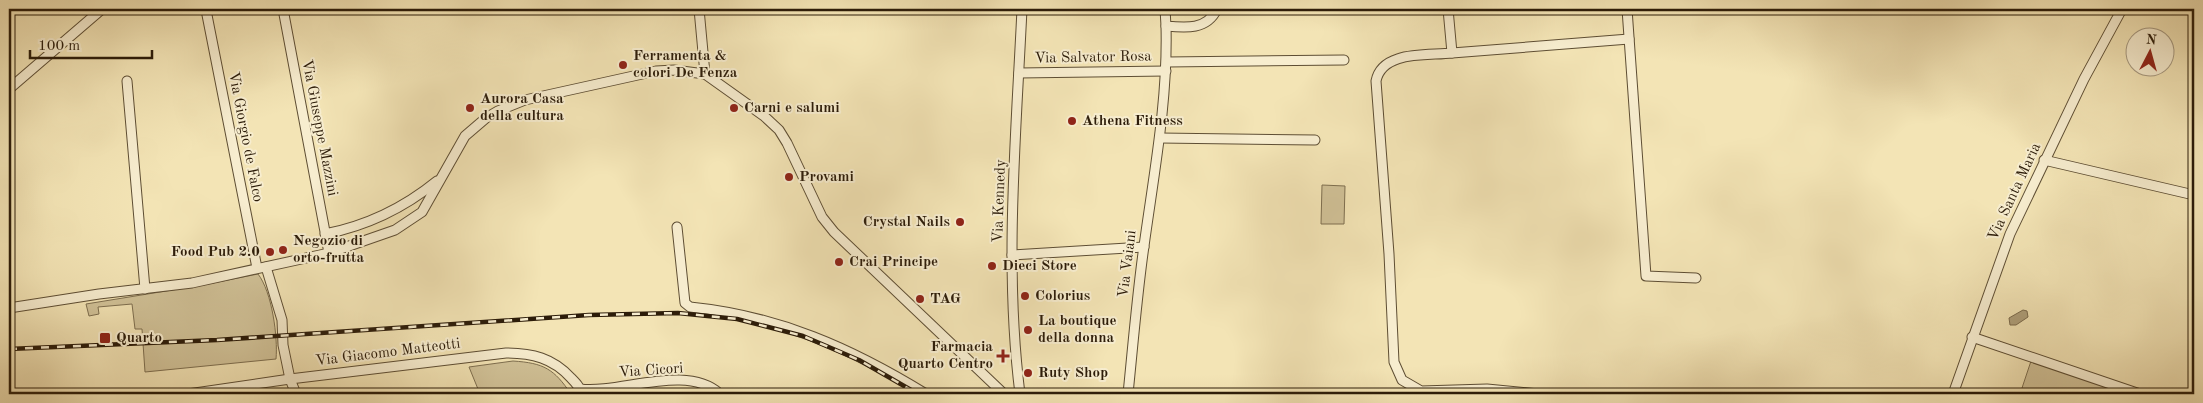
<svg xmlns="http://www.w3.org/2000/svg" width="2203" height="403" viewBox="0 0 2203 403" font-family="'Old Standard TT',serif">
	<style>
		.green { fill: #d1c298; stroke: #7e6f50 }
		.water { fill: #afa07b; stroke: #7b6b4d }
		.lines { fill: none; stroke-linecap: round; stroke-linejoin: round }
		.street-casing { stroke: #5e4e34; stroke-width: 11 }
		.street { stroke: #f7edcf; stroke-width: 9 }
		.rail-casing { stroke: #2c1c09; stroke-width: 4.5 }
		.rail { stroke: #f7edcf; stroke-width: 2.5; stroke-dasharray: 8; stroke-linecap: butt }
		.poi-dot { fill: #8f2418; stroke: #f7edcf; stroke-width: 2 }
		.labels { text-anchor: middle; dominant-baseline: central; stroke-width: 4; stroke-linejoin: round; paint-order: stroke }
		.poi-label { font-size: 15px; font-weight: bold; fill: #2c1c09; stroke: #f7edcf; text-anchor: start }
		.street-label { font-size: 15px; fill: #2c1c09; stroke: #f7edcf }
	</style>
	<rect width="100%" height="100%" fill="#f3e4b5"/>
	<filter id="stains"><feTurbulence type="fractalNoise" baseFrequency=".004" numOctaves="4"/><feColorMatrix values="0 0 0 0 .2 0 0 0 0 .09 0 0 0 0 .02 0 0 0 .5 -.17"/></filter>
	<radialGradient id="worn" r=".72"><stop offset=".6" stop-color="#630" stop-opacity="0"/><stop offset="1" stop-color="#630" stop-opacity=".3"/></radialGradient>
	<g class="green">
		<path d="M1322 185 1345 186 1344 224H1321Z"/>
		<path d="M258 274C272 292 278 337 276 359L145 372 142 329H135L132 304 98 307 99 314 89 316 86 304 203 285Z"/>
		<path d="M513 361C544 363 554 369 571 394H480L469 367Z"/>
		<path d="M2031 361 2128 394H2020Z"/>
	</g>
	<path class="water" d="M2023 310 2027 311 2028 317 2016 325H2010L2009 318Z"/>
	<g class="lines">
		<g class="street-casing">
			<g id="street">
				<path d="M283 9 329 253"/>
				<path d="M699 9 705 74"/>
				<path d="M1165 9 1166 26C1186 28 1207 30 1217 9"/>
				<path d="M1448 9 1452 53C1428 56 1382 50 1376 81L1389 254 1394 362 1402 380 1421 391 1487 389 1538 394"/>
				<path d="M1627 9 1646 276 1696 278"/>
				<path d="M206 10 257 268"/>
				<path d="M1452 53 1629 39"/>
				<path d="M1167 62 1344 60"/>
				<path d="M1019 73 1166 71"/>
				<path d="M127 81 145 289"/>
				<path d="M9 89 102 9"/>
				<path d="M1160 138 1315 140"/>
				<path d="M2044 160 2194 195"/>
				<path d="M677 227 685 303 690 307C779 316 851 348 926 394"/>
				<path d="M325 234C366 226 405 207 437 181"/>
				<path d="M1012 255 1144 247"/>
				<path d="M266 267 282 320 283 345 290 379 296 394"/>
				<path d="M9 308 99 294 192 283 329 253 395 230 422 212 465 136 486 118 498 111 525 100 656 71 674 70 705 74 764 116 779 130 787 143 822 217 834 232 1004 394"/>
				<path d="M1972 337 2140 394"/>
				<path d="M580 389C621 394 686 363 720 394"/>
				<path d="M9 393 17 394"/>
				<path d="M188 394 290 379 506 353C532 353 553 358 571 378 576 383 580 387 582 394"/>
				<path d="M1020 394C1004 267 1016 137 1022 9"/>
				<path d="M1128 394C1133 345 1137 295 1144 246 1154 173 1168 100 1166 26"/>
				<path d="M1953 394 2010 234 2084 79 2122 9"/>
			</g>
		</g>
		<use href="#street" class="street"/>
		<g class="rail-casing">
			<path id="rail" d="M9 349 217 340 589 315 678 313 737 319 803 336 859 360 918 394"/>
		</g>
		<use href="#rail" class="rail"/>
	</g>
	<g class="poi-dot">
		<circle cx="623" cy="65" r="5"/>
		<circle cx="470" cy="108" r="5"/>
		<circle cx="734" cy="108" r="5"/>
		<circle cx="1072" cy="121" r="5"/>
		<circle cx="789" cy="177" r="5"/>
		<circle cx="960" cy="222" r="5"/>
		<circle cx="283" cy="250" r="5"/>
		<circle cx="270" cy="252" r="5"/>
		<circle cx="839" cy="262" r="5"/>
		<circle cx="992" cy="266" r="5"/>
		<circle cx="1025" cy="296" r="5"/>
		<circle cx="920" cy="299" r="5"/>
		<circle cx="1028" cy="330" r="5"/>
		<rect x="99" y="332" width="12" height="12" rx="2.5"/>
		<path d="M1000.5 348.5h5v5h5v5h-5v5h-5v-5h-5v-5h5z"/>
		<circle cx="1028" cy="373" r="5"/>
	</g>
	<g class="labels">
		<g class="poi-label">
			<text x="633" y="56">Ferramenta &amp;<tspan x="633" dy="17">colori De Fenza</tspan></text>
			<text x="480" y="99">Aurora Casa<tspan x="480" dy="17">della cultura</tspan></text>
			<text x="744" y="108">Carni e salumi</text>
			<text x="1082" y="121">Athena Fitness</text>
			<text x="799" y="177">Provami</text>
			<text x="950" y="222" text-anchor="end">Crystal Nails</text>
			<text x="293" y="241">Negozio di<tspan x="293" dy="17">orto-frutta</tspan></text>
			<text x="260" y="252" text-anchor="end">Food Pub 2.0</text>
			<text x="849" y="262">Crai Principe</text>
			<text x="1002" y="266">Dieci Store</text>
			<text x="1035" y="296">Colorius</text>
			<text x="930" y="299">TAG</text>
			<text x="1038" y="321">La boutique<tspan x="1038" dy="17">della donna</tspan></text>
			<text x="116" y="338">Quarto</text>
			<text x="993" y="347" text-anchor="end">Farmacia<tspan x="993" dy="17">Quarto Centro</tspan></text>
			<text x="1038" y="373">Ruty Shop</text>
		</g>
		<g class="street-label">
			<text transform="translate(1093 58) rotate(-1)">Via Salvator Rosa</text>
			<text transform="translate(319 128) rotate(79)">Via Giuseppe Mazzini</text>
			<text transform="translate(245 137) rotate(79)">Via Giorgio de Falco</text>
			<text transform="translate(2015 192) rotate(-65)">Via Santa Maria</text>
			<text transform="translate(1000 201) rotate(-88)">Via Kennedy</text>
			<text transform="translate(1128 264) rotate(-83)">Via Vaiani</text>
			<text transform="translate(388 353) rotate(-7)">Via Giacomo Matteotti</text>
			<text transform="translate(651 371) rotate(-4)">Via Cicori</text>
		</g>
	</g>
	<rect width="2203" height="403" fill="none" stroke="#f3e4b5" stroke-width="30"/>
	<rect x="10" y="10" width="2183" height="383" fill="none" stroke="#2c1c09" stroke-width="2.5"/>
	<rect x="15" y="15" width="2173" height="373" fill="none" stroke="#2c1c09"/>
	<g transform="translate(2150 52) rotate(6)"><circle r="24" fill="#f7edcf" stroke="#a69980"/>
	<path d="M0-4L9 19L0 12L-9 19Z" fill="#8f2418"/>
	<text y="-8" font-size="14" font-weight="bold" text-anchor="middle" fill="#2c1c09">N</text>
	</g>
	<path d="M30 50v8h122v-8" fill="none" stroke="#2c1c09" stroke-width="2.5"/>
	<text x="38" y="50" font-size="15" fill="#2c1c09" stroke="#f7edcf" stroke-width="4" paint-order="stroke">100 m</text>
	<rect width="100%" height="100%" filter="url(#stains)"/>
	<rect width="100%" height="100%" fill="url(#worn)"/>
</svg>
